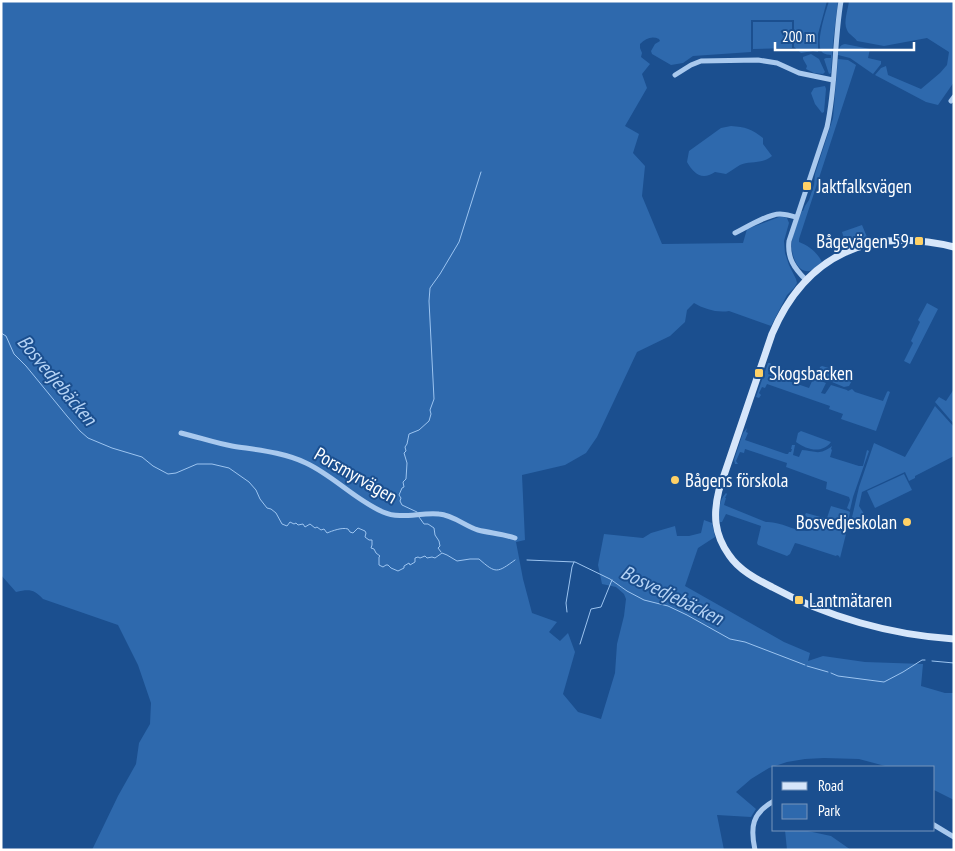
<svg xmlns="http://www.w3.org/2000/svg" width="955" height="851" viewBox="0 0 955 851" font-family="'PT Sans Narrow',sans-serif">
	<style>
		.green { fill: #2e69ad }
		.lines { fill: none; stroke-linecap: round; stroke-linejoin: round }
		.stream { stroke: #9cc4f0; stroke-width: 1 }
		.street { stroke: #a9c9ee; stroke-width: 5 }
		.secondary { stroke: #d6e6fa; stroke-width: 7 }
		.poi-dot { fill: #ffd166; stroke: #1b4f8f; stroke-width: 2 }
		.labels { text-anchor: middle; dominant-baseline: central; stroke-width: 4; stroke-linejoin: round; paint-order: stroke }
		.poi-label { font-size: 19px; fill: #fff; stroke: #1b4f8f; text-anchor: start }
		.street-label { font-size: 19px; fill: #fff; stroke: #1b4f8f }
		.water-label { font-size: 20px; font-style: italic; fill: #b5d3f5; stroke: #1b4f8f }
	</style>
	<rect width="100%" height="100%" fill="#1b4f8f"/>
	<g class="green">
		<path d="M1 1H827L818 34V52L813 51 801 53 794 47V20H751V52L693 56 683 63 671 65 652 54 651 51 655 44 660 41 659 39C652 36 646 38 640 44V48L642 53 641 57 650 64 642 74 647 88 625 126 639 134 633 153 645 166 642 196 662 244 743 243 747 229 779 217 780 216 787 218 789 223 784 241 785 253 789 265 796 279 797 283 794 288 787 295 771 326 729 311C717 313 704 309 694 303L687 310 685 322 670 336 637 352 597 437 586 453 565 465 522 475 525 540 516 542 523 579 532 613 557 622 549 632 560 641 568 633 575 652 563 694 578 712 601 719 615 673 617 644 624 616 626 599 624 594 616 587 602 584 598 565 604 534 643 538 651 533 675 526 677 536H689L701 533 704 520 712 523 715 537 698 548 685 586 784 642 810 653 808 661 823 656 865 662 923 664 921 686 945 693H954V800L934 790V767H889L859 759 824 758 805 759 787 762 769 768 751 779 736 792 756 809 751 817 717 815 724 850H92L118 796 136 764 139 743 150 724 151 703 138 665 118 625 43 599C34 589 29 589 16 592L1 575Z"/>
		<path d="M829 1H838L833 42 831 73 829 74 824 59 826 58H831V55C829 55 825 54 823 53 814 46 826 11 829 1Z"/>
		<path d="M849 1H954V82L938 105 926 102 875 75 881 68 886 66 888 75 921 89 940 73 947 65 949 52 927 38 884 46 857 41C854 36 849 35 847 30 843 22 848 10 849 1Z"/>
		<path d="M753 22H792V48L753 49Z"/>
		<path d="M845 44 870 49 868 58 881 61V64L873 74 850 58 838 55C839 49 839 45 845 44Z"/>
		<path d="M811 54 819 59 825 72 823 74 814 73 806 69 807 66 803 59V57Z"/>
		<path d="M838 59 848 60 856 65 799 239V242C809 246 817 252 822 262 819 264 816 268 812 270 798 277 790 253 792 242 793 232 798 221 802 211H803L805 206 809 200 814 185 815 174 833 118Z"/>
		<path d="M825 86 826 89 824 112 822 113 815 104 811 93 814 88Z"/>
		<path d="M731 126C745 127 752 129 763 138V144L772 156C761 165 749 160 740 165 735 168 731 171 726 174L715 172C702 181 694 174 687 162L689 151 721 128Z"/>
		<path d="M862 225 867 237 846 245 842 232Z"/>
		<path d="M927 303 938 309 910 364 904 361 913 343 911 341 920 322 918 320Z"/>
		<path d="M768 363H770L771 364 768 374 809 388 813 379 816 378 818 380 826 383 821 393 825 394 831 385 847 390 848 391 852 389 855 392 883 401 887 392 888 391 890 392 876 431 841 419 843 414 829 409 830 406 767 384 765 388 762 387 759 393 761 395 759 398 756 397Z"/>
		<path d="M822 366 852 375 854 377 849 386 844 387 820 377 818 374 820 367Z"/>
		<path d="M954 389V424L935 402 939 397 946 401Z"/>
		<path d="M935 406 954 427V456L915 476V478L909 481 905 472 862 492 859 506 864 514 860 520 861 524 857 526H850L859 487 874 443 905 457Z"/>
		<path d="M747 428 746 432 748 433 745 440 786 454H788L789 452H791L792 449H791L792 445H795L793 455 799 457 802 450C816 451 819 456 832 446L831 449 832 450 830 457 859 466H863L867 450 869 451 853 497 850 510 847 508 850 500 849 497 826 489 827 482 786 467 787 463 745 449 744 453 740 452 736 461 738 464H735L734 460 743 433Z"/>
		<path d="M801 431 831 442C822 454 807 450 796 442L798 433Z"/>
		<path d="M904 474 912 490 875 508 867 491Z"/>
		<path d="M726 493 727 494 725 498H726L724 505 766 522C780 521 793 531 808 531L812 523 815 524 816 522 844 531 846 534 840 558 839 556 837 555 836 556 799 544 795 543 790 554 787 556 758 545 757 543 761 526 726 514 722 522H720C718 512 719 500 726 493Z"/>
		<path d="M831 506 848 511 850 512 847 528 807 517 805 515 806 513 824 518H827Z"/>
		<path d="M785 830H803L831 836 851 850H787Z"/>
	</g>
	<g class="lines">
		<g class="stream">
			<path d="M1 333 6 336 14 354 26 366 67 416 80 431 88 438 112 448 142 457 153 466 168 474 176 473 197 464H212L229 468 249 482 256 490 260 499 267 508 271 509 276 513 282 524 287 526 290 522 294 524 296 523 298 525 303 524 305 527 310 524 315 528 317 527 321 530 324 529 327 533C332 531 342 527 348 529L350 532 353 533 358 528 365 531 366 533 365 537 369 540H372V545L371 548 374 549 376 553 380 556 379 557V565L383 567 386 565H388L391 568 398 571 404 568V566L409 563 410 565 415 562V558L418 557 420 558 425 556 427 558 432 557 435 558 442 553 447 555 457 561 470 559H479C496 574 497 573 515 560"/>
			<path d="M417 512 402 505 400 501 401 498 399 495 402 488 404 487 403 482 406 479 407 463 404 453 406 451 405 447 407 444 409 434 419 430 429 421 431 414 430 410 434 399 429 301 430 288 440 274 459 242 481 172"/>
			<path d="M419 517 424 524H428L434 528 435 535 439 541 440 546 438 548 441 552"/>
			<path d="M527 560 575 562 610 579 627 591 644 600 668 606 687 615 730 639 745 642 805 665"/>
			<path d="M567 612 566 603 572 567 574 562"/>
			<path d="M580 644 591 609 601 607 612 580"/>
			<path d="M932 661 954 663"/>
			<path d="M807 666 828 672"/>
			<path d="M831 673 838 676 884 682 903 672 922 660H925"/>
		</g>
		<g class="street">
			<path d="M675 75 691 65 701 61 758 60 777 63 799 73 833 80"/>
			<path d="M951 101 954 97"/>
			<path d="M735 233C747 227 768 214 780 214 785 214 791 216 796 217"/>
			<path d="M806 280C794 268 787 258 789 241L827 127C836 86 834 43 841 1"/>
			<path d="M181 433C198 437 215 443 232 446 257 450 283 452 306 463 334 476 355 500 383 512 401 520 420 512 439 514 453 515 465 526 478 530 490 533 503 534 515 538"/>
			<path d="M934 825 954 837"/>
			<path d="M755 850C750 827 752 813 774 801"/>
		</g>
		<path class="secondary" d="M954 247C871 226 806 254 772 334L719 490C713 514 714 534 729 555 739 570 756 579 772 587 827 617 891 635 954 639"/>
	</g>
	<g class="poi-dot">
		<rect x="802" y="181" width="10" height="10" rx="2.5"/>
		<rect x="914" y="236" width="10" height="10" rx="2.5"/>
		<rect x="754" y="368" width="10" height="10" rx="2.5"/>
		<circle cx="675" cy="480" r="5"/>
		<circle cx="907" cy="522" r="5"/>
		<rect x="794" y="595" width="10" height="10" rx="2.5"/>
	</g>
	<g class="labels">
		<g class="poi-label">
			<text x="817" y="186">Jaktfalksvägen</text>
			<text x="909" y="241" text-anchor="end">Bågevägen 59</text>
			<text x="769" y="373">Skogsbacken</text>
			<text x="685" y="480">Bågens förskola</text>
			<text x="897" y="522" text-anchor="end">Bosvedjeskolan</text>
			<text x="809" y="600">Lantmätaren</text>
		</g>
		<g class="street-label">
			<text transform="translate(356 475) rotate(30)">Porsmyrvägen</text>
		</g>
		<g class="water-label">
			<text transform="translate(57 380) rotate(50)">Bosvedjebäcken</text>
			<text transform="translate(672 595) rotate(26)">Bosvedjebäcken</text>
		</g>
	</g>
	<rect width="955" height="851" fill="none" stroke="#ffffff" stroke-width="5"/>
	<rect x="772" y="766" width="162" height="65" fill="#1b4f8f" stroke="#7695bc"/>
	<rect x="782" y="782" width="25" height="8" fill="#d6e6fa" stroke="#7695bc"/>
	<text x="818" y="791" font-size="15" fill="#ffffff">Road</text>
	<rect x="782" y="804" width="25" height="15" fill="#2e69ad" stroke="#7695bc"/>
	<text x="818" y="816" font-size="15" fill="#ffffff">Park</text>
	<path d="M775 42v8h139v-8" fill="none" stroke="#ffffff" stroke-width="2.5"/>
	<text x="782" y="42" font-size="15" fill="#ffffff" stroke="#1b4f8f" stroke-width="4" paint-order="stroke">200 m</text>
</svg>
